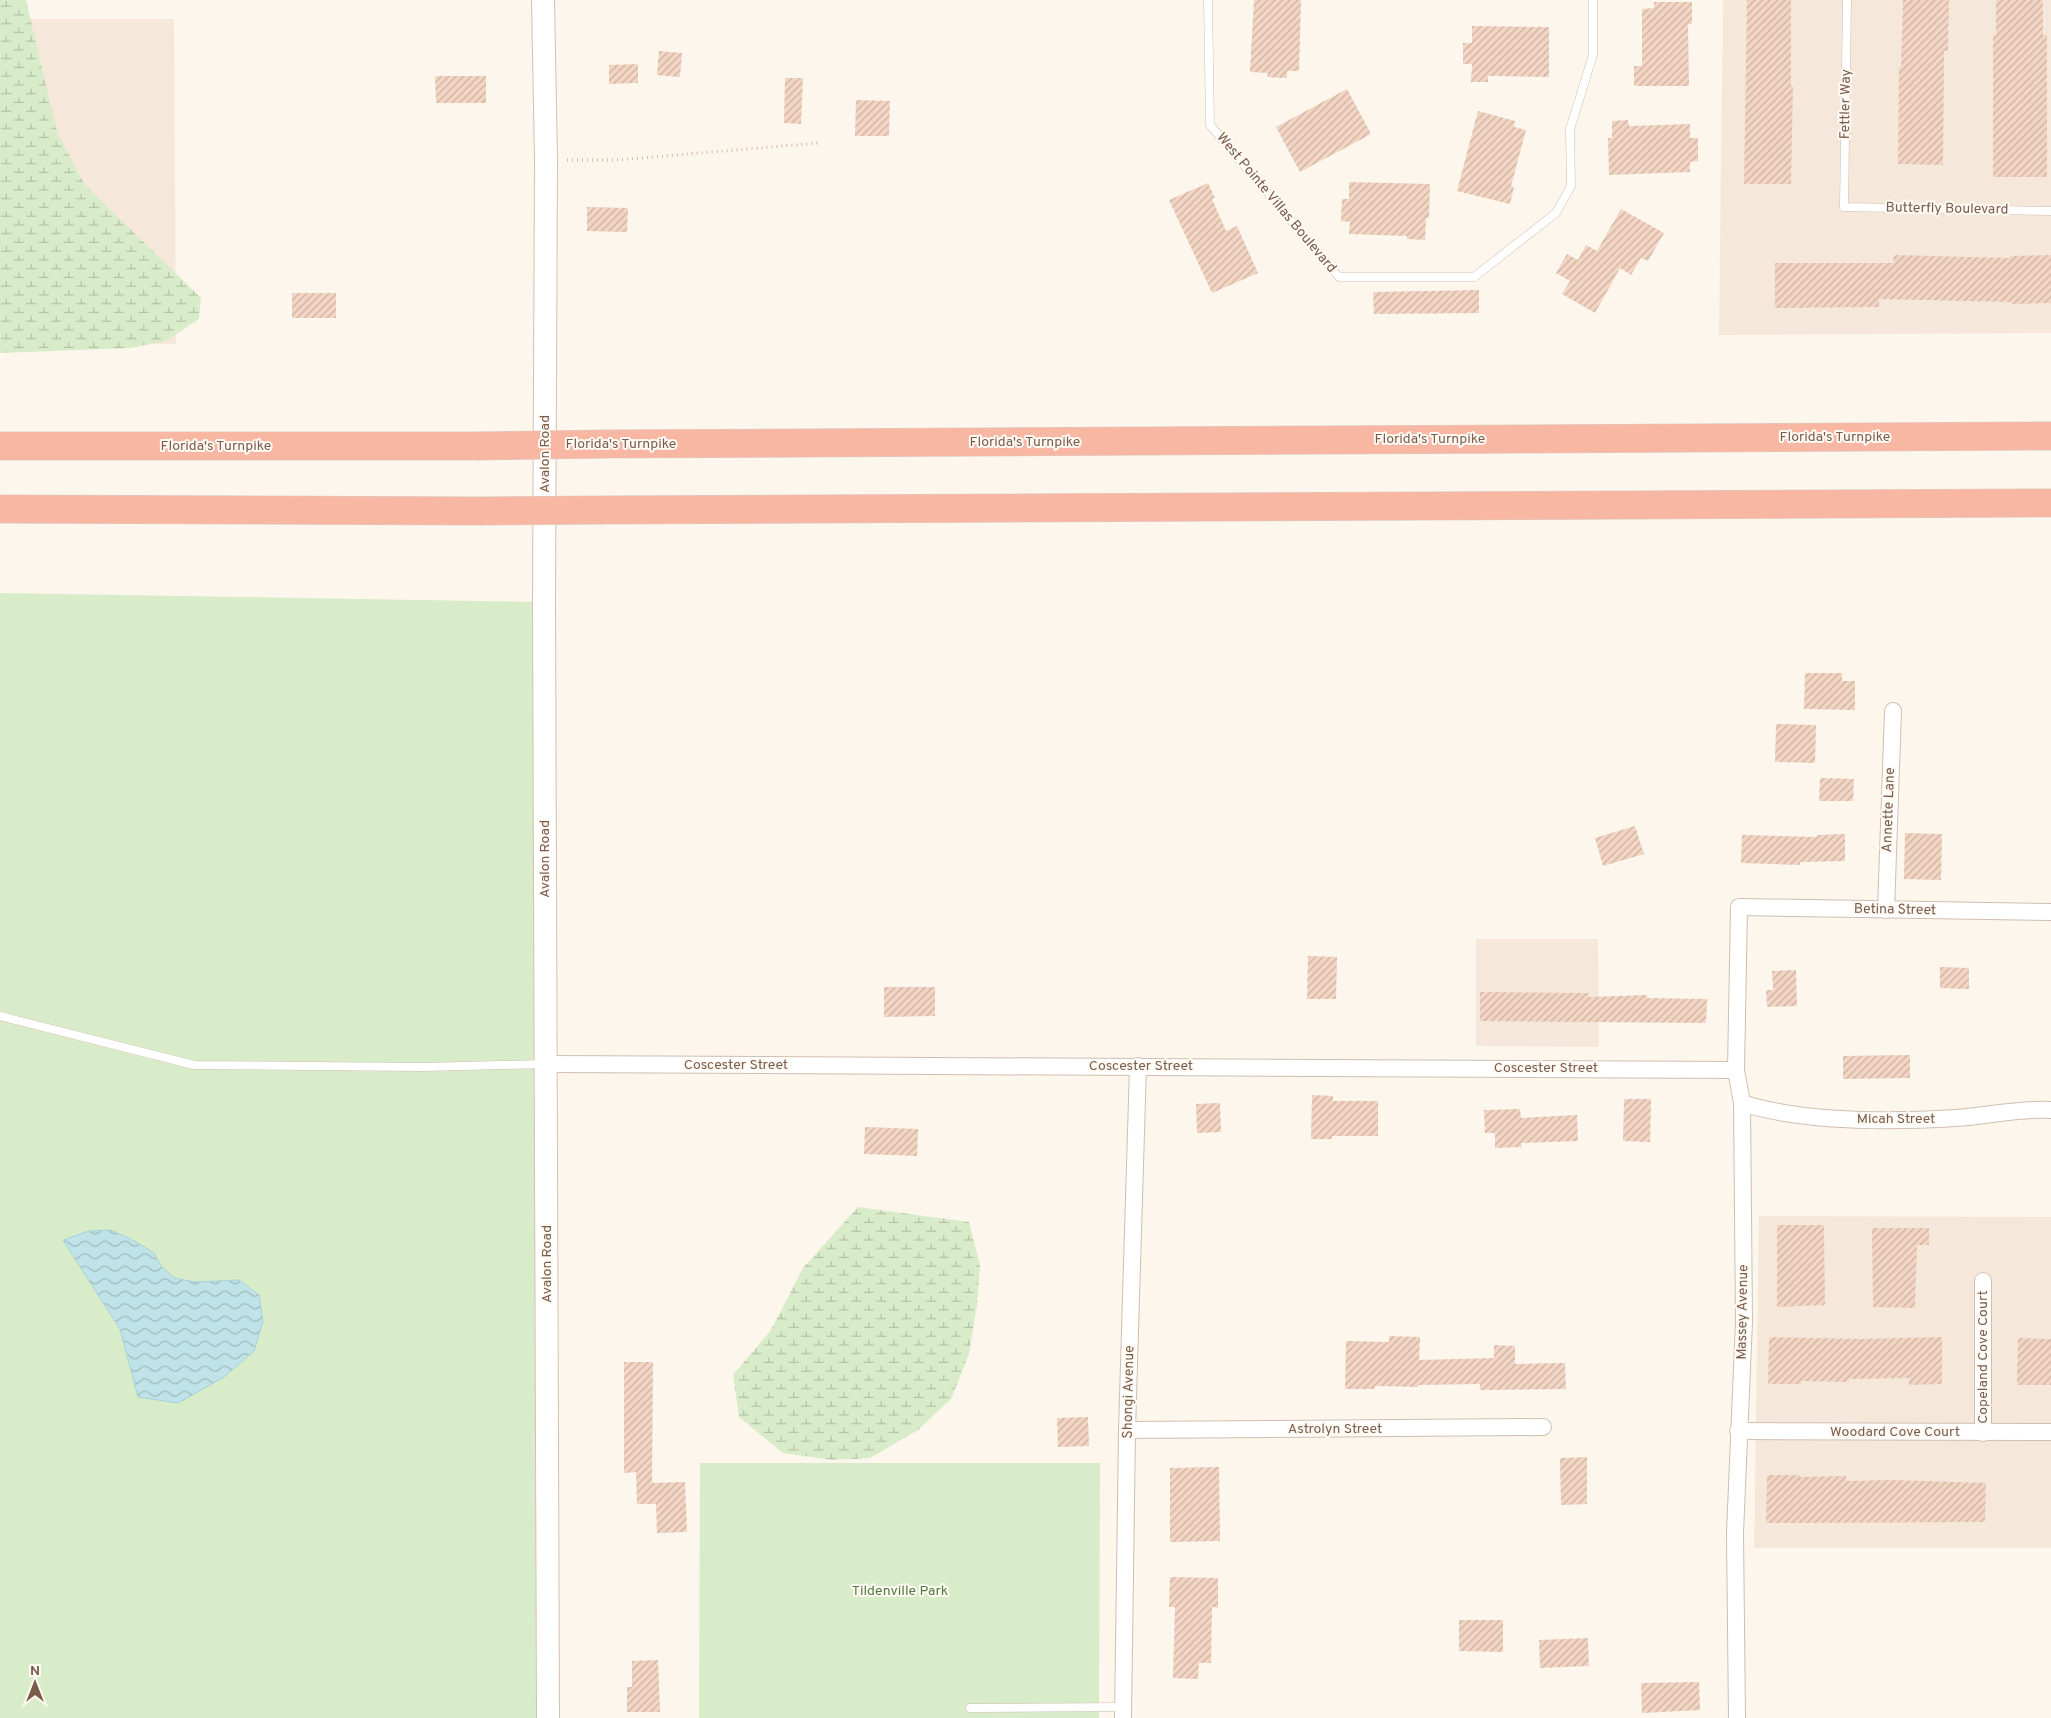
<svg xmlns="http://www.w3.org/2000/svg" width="2051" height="1718" viewBox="0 0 2051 1718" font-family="Overpass,sans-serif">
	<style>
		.residential { fill: #f5e8da }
		.wetland { fill: url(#wetland-marsh) }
		.green { fill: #d8ecc9 }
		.water { fill: url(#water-waves); stroke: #a5d3da }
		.building { fill: url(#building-hatch) }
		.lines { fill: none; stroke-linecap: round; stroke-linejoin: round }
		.lane-casing { stroke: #d1beb0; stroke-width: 9 }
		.street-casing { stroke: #d1beb0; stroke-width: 18 }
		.secondary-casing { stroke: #d6c0b0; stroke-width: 24 }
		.highway-casing { stroke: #dad1cd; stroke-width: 29 }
		.path { stroke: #d9b8a5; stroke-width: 3; stroke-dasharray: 1 4; stroke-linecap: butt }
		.lane { stroke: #fff; stroke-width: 8 }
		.street { stroke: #fff; stroke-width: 16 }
		.secondary { stroke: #fff; stroke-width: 22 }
		.highway { stroke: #f7b7a3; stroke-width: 28 }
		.highway-bridge-casing { stroke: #dad1cd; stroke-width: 29; stroke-linecap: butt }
		.highway-bridge { stroke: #f7b7a3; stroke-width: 28 }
		.labels { text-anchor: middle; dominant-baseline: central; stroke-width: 4; stroke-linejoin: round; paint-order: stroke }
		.street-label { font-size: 14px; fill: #7a5c4d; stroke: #fffaf3 }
		.park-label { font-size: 14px; fill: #537a41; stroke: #fffaf3 }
	</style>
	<defs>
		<pattern id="wetland-marsh" width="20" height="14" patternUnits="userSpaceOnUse" patternTransform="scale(1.25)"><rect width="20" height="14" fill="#d8ecc9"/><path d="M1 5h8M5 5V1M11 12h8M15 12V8" fill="none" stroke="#b4c2a5"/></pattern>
		<pattern id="water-waves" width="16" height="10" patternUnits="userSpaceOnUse" patternTransform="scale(1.25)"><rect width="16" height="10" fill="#bfe3e8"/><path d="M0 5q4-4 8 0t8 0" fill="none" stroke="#a0bbbe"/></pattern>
		<pattern id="building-hatch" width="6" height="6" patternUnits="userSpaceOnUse" patternTransform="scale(1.25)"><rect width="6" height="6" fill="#f3d5c3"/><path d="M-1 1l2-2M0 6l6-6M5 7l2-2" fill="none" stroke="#cab0a1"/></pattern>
	</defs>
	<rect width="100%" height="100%" fill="#fdf6ec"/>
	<g class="residential">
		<path d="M1723 0H2051V333L1719 335Z"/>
		<path d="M0 19H174L176 344 0 343Z"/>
		<path d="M1476 939H1598L1599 1047 1476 1046Z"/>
		<path d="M1759 1216 2051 1217V1548H1754Z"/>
	</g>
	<g class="wetland">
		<path d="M0 0H26L57 132 84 184 201 298 199 319 166 341 131 348 0 353Z"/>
		<path d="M858 1207 969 1222 980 1265 977 1305 969 1354 951 1399 918 1430 870 1458 832 1460 783 1453 739 1417 733 1375 771 1330 803 1268Z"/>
	</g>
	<g class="green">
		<path d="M0 593 544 602 548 1718H0Z"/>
		<path d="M700 1463H1100L1099 1718H699Z"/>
	</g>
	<path class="water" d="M110 1230 131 1239 154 1253 161 1266 174 1278 195 1282 239 1280 259 1295 263 1321 254 1351 224 1377 178 1403 138 1397 120 1329 63 1240 89 1231Z"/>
	<g class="building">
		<path d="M1254 0H1301L1299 71H1287V78L1267 77 1268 73 1250 72Z"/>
		<path d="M1747 0H1791V86H1793L1791 184H1744Z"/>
		<path d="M1903 0H1949L1948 51H1944L1943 165 1898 164 1899 67H1901Z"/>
		<path d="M1996 0H2043V35H2047V177H1993V35H1996Z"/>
		<path d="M1654 2H1692V24H1688L1689 86H1634V66H1642V9L1654 8Z"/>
		<path d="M1472 26 1549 27V77L1488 76V82H1471L1472 64H1463V43H1472Z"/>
		<path d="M659 51 682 53 680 77 657 75Z"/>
		<path d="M638 64V83L609 84V65Z"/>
		<path d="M435 76H486V103H436Z"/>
		<path d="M785 78H803L801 124 784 123Z"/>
		<path d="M1347 89 1371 134 1300 172 1276 127Z"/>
		<path d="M856 100 890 101 889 136H855Z"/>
		<path d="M1478 111 1515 121 1514 127 1526 130 1511 186 1514 187 1510 204 1457 191Z"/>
		<path d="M1628 120 1629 126 1690 124V138H1698V161L1690 162V172L1609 175 1608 138H1612V121Z"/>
		<path d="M1349 182 1430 184 1429 218H1426L1425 240 1407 239V236L1349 234 1350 222 1341 221 1342 199H1349Z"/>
		<path d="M1208 183 1215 198 1212 199 1226 231 1237 226 1258 273 1212 293 1169 200Z"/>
		<path d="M587 207 628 208 627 232 587 231Z"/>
		<path d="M1621 209 1664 233 1648 261 1641 258 1631 275 1620 268 1595 313 1562 294 1570 281 1556 273 1567 254 1578 260 1586 245 1597 251Z"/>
		<path d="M1894 255 2010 258V256L2051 255V303L2011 304V302L1879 299V307L1775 308V263H1893Z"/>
		<path d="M1479 290V313L1374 314 1373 292Z"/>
		<rect x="292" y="293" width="44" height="25"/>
		<path d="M1805 673H1842V681H1855V710L1804 709Z"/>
		<path d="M1776 724 1816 725 1815 763 1775 762Z"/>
		<path d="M1820 778 1854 779 1853 801H1819Z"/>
		<path d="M1635 826 1644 854 1603 866 1595 838Z"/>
		<path d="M1905 833 1942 834 1941 880 1904 879Z"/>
		<path d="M1845 834V861L1800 862V865L1741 863 1742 835 1817 837V835Z"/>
		<path d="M1308 956 1337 957 1336 999H1307Z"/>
		<path d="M1940 967 1969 968V989L1940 988Z"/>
		<path d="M1796 970 1797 1006 1767 1007 1766 990H1773L1772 971Z"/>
		<path d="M884 987H935V1016L884 1017Z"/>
		<path d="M1480 992 1589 993V997L1647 995V998L1707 999 1706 1023 1480 1021Z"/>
		<path d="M1910 1055V1078L1843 1079V1056Z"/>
		<path d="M1312 1095 1333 1096V1101H1378V1136H1332V1139H1311Z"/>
		<path d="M1624 1099H1651L1650 1142 1623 1141Z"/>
		<path d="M1220 1103 1221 1132 1197 1133 1196 1104Z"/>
		<path d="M1520 1109 1521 1118 1577 1115 1578 1141 1521 1143 1522 1147 1495 1148V1133H1485L1484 1110Z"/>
		<path d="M865 1127 918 1129 917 1156 864 1154Z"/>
		<path d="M1777 1225H1824L1825 1305 1777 1307Z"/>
		<path d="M1872 1228H1929V1245H1917L1915 1308 1873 1307Z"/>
		<path d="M1389 1336 1420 1337 1419 1360 1494 1358V1345L1515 1346V1364L1565 1363 1566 1389 1480 1390V1384L1418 1385V1387L1375 1386V1389H1345L1346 1341 1389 1342Z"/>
		<path d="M1769 1337 1861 1339 1942 1337V1384L1909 1385V1378L1849 1379V1382L1801 1381V1384H1768Z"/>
		<path d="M2018 1338 2051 1339V1385H2017Z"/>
		<path d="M624 1362H653L652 1483 685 1482 687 1532 657 1533 656 1504H637L636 1472 624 1473Z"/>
		<path d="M1088 1417 1089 1446 1058 1447 1057 1418Z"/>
		<path d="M1587 1457V1504L1561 1505 1560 1458Z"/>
		<path d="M1219 1467 1220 1541 1170 1542V1468Z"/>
		<path d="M1767 1475H1800V1477L1846 1476V1481L1891 1480 1986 1483 1985 1522 1766 1523Z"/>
		<path d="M1170 1577 1218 1578V1608L1212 1607 1211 1663H1199L1198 1679 1173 1678 1175 1607H1169Z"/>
		<path d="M1459 1620H1503V1652L1459 1651Z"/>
		<path d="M1588 1638 1589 1666 1540 1668 1539 1640Z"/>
		<path d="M658 1660 660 1712H627V1687H632V1661Z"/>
		<path d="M1699 1682 1700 1710 1642 1713 1641 1683Z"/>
	</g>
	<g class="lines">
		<g class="lane-casing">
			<g id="lane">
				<path d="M1208 0 1210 125 1339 277H1474L1556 213 1571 186 1570 129 1593 55V0"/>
				<path d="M1847 0 1844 207 2051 211"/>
				<path d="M0 1016 194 1065 424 1067 545 1064"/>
				<path d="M970 1708 1123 1707"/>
			</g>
		</g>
		<g class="street-casing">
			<g id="street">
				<path d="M1886 910 1893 711"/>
				<path d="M547 1064 1736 1070"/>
				<path d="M1742 1103C1805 1123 1889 1122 1956 1118 1988 1116 2019 1108 2051 1110"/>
				<path d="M1983 1281V1433"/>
				<path d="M1127 1430 1543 1427"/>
				<path d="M1738 1431 2051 1432"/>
				<path d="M1123 1718 1127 1430 1138 1066"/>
				<path d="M1737 1718 1735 1533 1744 1321 1742 1103 1736 1070 1739 907 2051 912"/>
			</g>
		</g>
		<g class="secondary-casing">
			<path id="secondary" d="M543 0 546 160 544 602 548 1718"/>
		</g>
		<g class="highway-casing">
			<g id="highway">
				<path d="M607 444 2051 436"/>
				<path d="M0 446H477"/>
				<path d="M0 509 481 511"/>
				<path d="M603 510 2051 503"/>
			</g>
		</g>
		<path class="path" d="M567 160H617L818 143"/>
		<use href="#lane" class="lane"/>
		<use href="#street" class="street"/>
		<use href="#secondary" class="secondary"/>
		<use href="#highway" class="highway"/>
		<g class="highway-bridge-casing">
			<g id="highway-bridge">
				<path d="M477 446 607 444"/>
				<path d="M481 511 603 510"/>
			</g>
		</g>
		<use href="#highway-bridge" class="highway-bridge"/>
	</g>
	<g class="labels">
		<g class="street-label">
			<text transform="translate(1846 104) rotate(-89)">Fettler Way</text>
			<text transform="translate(1276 203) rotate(50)">West Pointe Villas Boulevard</text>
			<text transform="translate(1947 209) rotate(1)">Butterfly Boulevard</text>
			<text x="1835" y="437">Florida's Turnpike</text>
			<text x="1430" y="439">Florida's Turnpike</text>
			<text x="1025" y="442">Florida's Turnpike</text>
			<text x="621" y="444">Florida's Turnpike</text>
			<text x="216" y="446">Florida's Turnpike</text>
			<text transform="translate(545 454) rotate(-90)">Avalon Road</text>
			<text transform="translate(1889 810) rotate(-88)">Annette Lane</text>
			<text transform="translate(545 859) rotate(-90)">Avalon Road</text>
			<text transform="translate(1895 910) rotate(1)">Betina Street</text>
			<text x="736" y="1065">Coscester Street</text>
			<text x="1141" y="1066">Coscester Street</text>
			<text x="1546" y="1068">Coscester Street</text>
			<text x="1896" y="1119">Micah Street</text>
			<text transform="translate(547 1264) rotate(-90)">Avalon Road</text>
			<text transform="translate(1743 1312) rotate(-89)">Massey Avenue</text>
			<text transform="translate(1983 1357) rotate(-90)">Copeland Cove Court</text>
			<text transform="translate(1129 1392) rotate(-89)">Shongi Avenue</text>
			<text x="1335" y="1429">Astrolyn Street</text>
			<text x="1895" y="1432">Woodard Cove Court</text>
		</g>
		<g class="park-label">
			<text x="900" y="1591">Tildenville Park</text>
		</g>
	</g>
	<g transform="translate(35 1683)" stroke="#fffaf3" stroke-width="4" paint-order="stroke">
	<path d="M0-4L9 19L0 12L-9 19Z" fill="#7a5c4d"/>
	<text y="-8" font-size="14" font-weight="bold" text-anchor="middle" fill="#7a5c4d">N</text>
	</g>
</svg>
